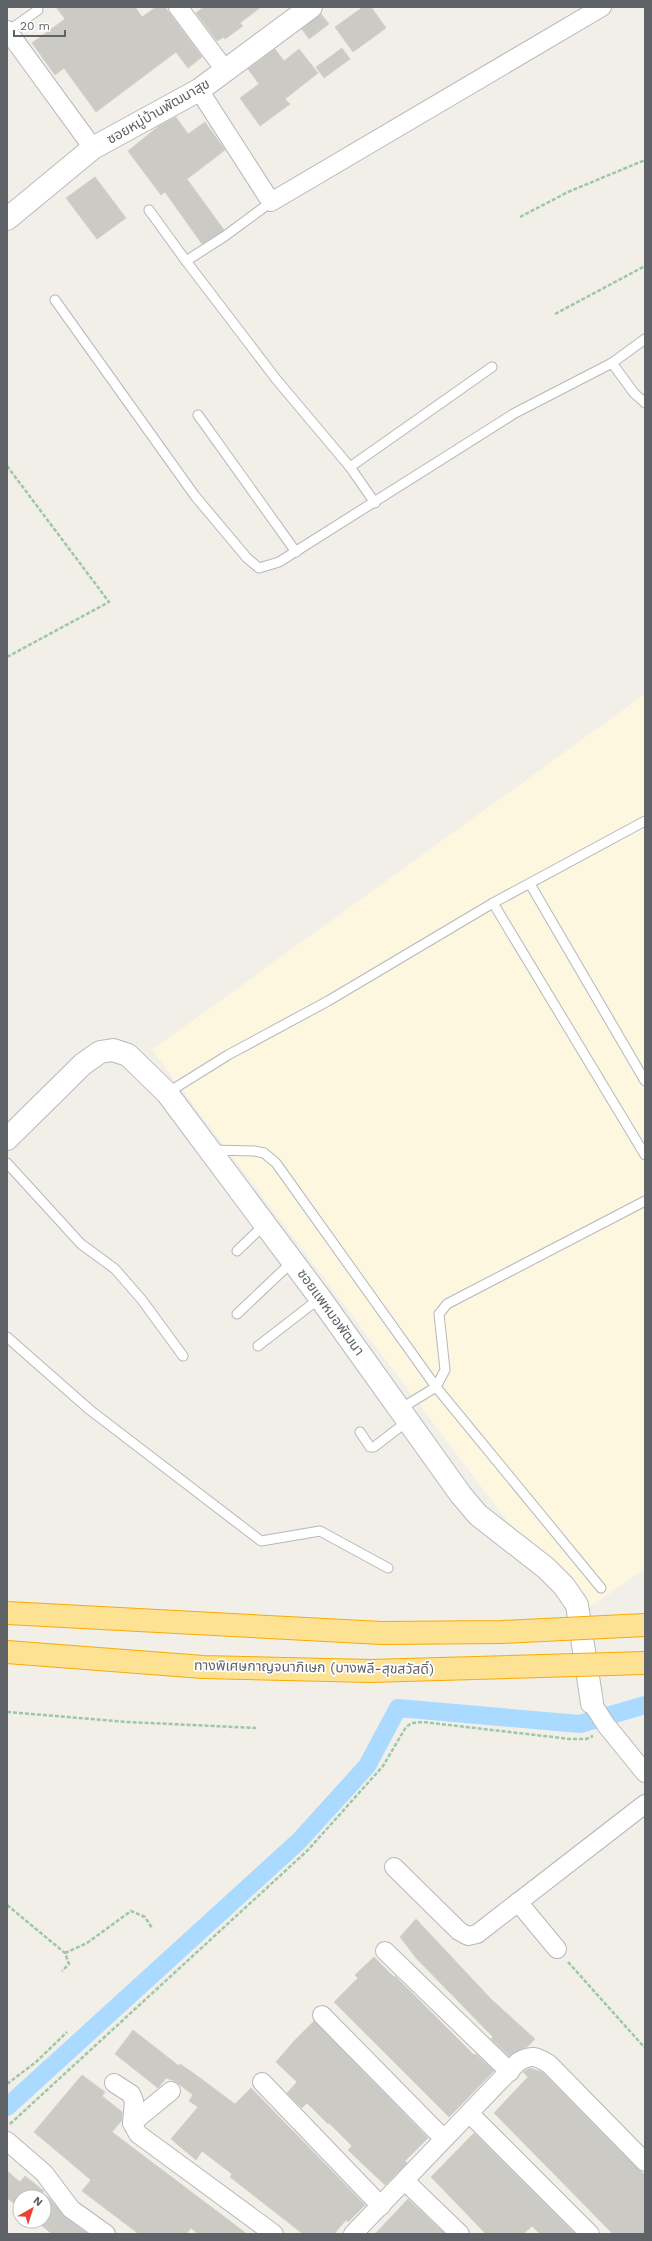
<svg xmlns="http://www.w3.org/2000/svg" width="652" height="2241" viewBox="0 0 652 2241" font-family="'Work Sans','Noto Sans Thai',sans-serif">
	<style>
		.commercial { fill: #fef7e0 }
		.lines { fill: none; stroke-linecap: round; stroke-linejoin: round }
		.canal { stroke: #aadaff; stroke-width: 18 }
		.building { fill: #cccac5; stroke: #d6d1c6 }
		.lane-casing { stroke: #b5b8bc; stroke-width: 11 }
		.street-casing { stroke: #b5b8bc; stroke-width: 20 }
		.secondary-casing { stroke: #b6babf; stroke-width: 24 }
		.path { stroke: #9cc7a9; stroke-width: 2.5; stroke-dasharray: 4 2; stroke-linecap: butt }
		.lane { stroke: #fff; stroke-width: 9 }
		.street { stroke: #fff; stroke-width: 18 }
		.secondary { stroke: #fff; stroke-width: 22 }
		.highway-bridge-casing { stroke: #f9ab00; stroke-width: 24; stroke-linecap: butt }
		.highway-bridge { stroke: #fde293; stroke-width: 22 }
		.labels { text-anchor: middle; dominant-baseline: central; stroke-width: 3.5; stroke-linejoin: round; paint-order: stroke }
		.street-label { font-size: 14px; fill: #5f6368; stroke: #fff }
	</style>
	<rect width="100%" height="100%" fill="#f1efe8"/>
	<path class="commercial" d="M645 694V1569L578 1615 152 1050Z"/>
	<g class="lines">
		<path class="canal" d="M7 2107 299 1841 367 1766 398 1708 580 1724 645 1705"/>
	</g>
	<g class="building">
		<path d="M56 7H135L142 17 156 7H165L202 57 188 68 176 52 96 112 64 68 55 75 32 43 65 19Z"/>
		<path d="M204 7H261L240 23 243 26 225 39 224 37 217 41 196 13Z"/>
		<path d="M363 7H371L386 28 353 52 335 27Z"/>
		<path d="M321 14 329 24 309 39 302 29Z"/>
		<path d="M342 48 350 59 324 78 316 67Z"/>
		<path d="M275 49 284 61 299 49 318 73 285 99 290 104 260 126 240 98 259 84 248 69Z"/>
		<path d="M176 117 188 134 205 122 225 150 187 179 224 230 202 244 165 192 161 195 128 151 160 125Z"/>
		<path d="M95 177 126 218 97 239 66 198Z"/>
		<path d="M416 1919 491 1999 535 2039 527 2047 509 2056 491 2039 493 2037 416 1958 400 1937Z"/>
		<path d="M374 1957 394 1977 395 1976 474 2055 476 2054 494 2071 449 2117 334 2002 358 1978 355 1975Z"/>
		<path d="M314 2021 428 2138 405 2161 407 2163 385 2185 348 2150 352 2146 329 2123 328 2124 307 2103 302 2108 287 2093 297 2082 276 2062 295 2040Z"/>
		<path d="M133 2030 179 2066 180 2064 196 2075 235 2104 251 2088 365 2205 348 2222 346 2220 334 2234H303L230 2177 232 2174 202 2151 196 2160 171 2139 198 2107 189 2101 193 2095 175 2081 166 2078 158 2088 115 2054Z"/>
		<path d="M530 2068 542 2072 638 2169 645 2175V2234H613L494 2113 528 2077 523 2072Z"/>
		<path d="M82 2075 105 2092 102 2096 122 2112V2120L112 2132 247 2234H198L191 2228 186 2234H139L82 2191 91 2180 34 2132Z"/>
		<path d="M474 2133 575 2234H540L532 2226 523 2234H486L431 2177Z"/>
		<path d="M7 2171 20 2182 25 2176 44 2191 42 2192 50 2199 65 2217 88 2234H52L36 2221H44V2197H20V2208L7 2198Z"/>
		<path d="M408 2199 445 2234H375Z"/>
	</g>
	<g class="lines">
		<g class="lane-casing">
			<g id="lane">
				<path d="M8 31 38 10"/>
				<path d="M149 210 186 261 225 236 271 202"/>
				<path d="M186 261 276 379 350 467 375 503"/>
				<path d="M55 300 195 496 247 558 259 568 279 562 515 413 612 363 634 393 645 403"/>
				<path d="M612 363 645 339"/>
				<path d="M198 415 296 552"/>
				<path d="M350 467 492 367"/>
				<path d="M530 884 645 1081"/>
				<path d="M493 903 645 1155"/>
				<path d="M167 1093 228 1055 328 1001 493 903 645 821"/>
				<path d="M211 1150 254 1151 264 1153 276 1163 436 1387 601 1588"/>
				<path d="M7 1163 81 1244 115 1269 142 1300 183 1356"/>
				<path d="M237 1251 265 1224"/>
				<path d="M237 1314 293 1261"/>
				<path d="M7 1337 90 1410 261 1541 320 1531 388 1568"/>
				<path d="M258 1346 320 1298"/>
				<path d="M400 1409 436 1387 445 1370 439 1314 447 1304 645 1201"/>
				<path d="M360 1432 370 1447H374L409 1420"/>
			</g>
		</g>
		<g class="street-casing">
			<g id="street">
				<path d="M178 7 225 70"/>
				<path d="M7 30 93 148"/>
				<path d="M199 90 271 202 602 7"/>
				<path d="M592 1703 606 1725 645 1773"/>
				<path d="M394 1867 459 1931 468 1936 477 1934 645 1804"/>
				<path d="M518 1902 557 1949"/>
				<path d="M385 1951 510 2072"/>
				<path d="M322 2015 444 2139"/>
				<path d="M262 2082 381 2206"/>
				<path d="M114 2083 131 2094 134 2101 132 2123 138 2134 274 2234"/>
				<path d="M469 2113 590 2234"/>
				<path d="M132 2123 171 2091"/>
				<path d="M7 2141 44 2173 71 2209 106 2234"/>
				<path d="M405 2181 460 2234"/>
				<path d="M353 2234 518 2062C531 2054 536 2056 549 2064L645 2162"/>
			</g>
		</g>
		<g class="secondary-casing">
			<g id="secondary">
				<path d="M7 219 93 148 199 90 311 7"/>
				<path d="M7 1139 83 1064 100 1052 113 1050 128 1055 167 1093 320 1298 461 1495 478 1515 546 1568 564 1586 577 1605 592 1703"/>
			</g>
		</g>
		<g class="path">
			<path d="M520 217 568 192 645 160"/>
			<path d="M555 314 645 266"/>
			<path d="M7 657 109 602 7 466"/>
			<path d="M7 1712 128 1722 256 1728"/>
			<path d="M7 1905 65 1953 69 1964 62 1971"/>
			<path d="M65 1953 87 1943 131 1911 145 1917 152 1928"/>
			<path d="M568 1962 645 2048"/>
			<path d="M7 2084 36 2062 67 2032"/>
			<path d="M10 2124 308 1850 383 1766 406 1727 412 1723 423 1722 570 1739H586L593 1736"/>
		</g>
		<use href="#lane" class="lane"/>
		<use href="#street" class="street"/>
		<use href="#secondary" class="secondary"/>
		<g class="highway-bridge-casing">
			<g id="highway-bridge">
				<path d="M7 1613 382 1633 502 1632 645 1625"/>
				<path d="M7 1652 203 1667 370 1671 645 1663"/>
			</g>
		</g>
		<use href="#highway-bridge" class="highway-bridge"/>
	</g>
	<g class="labels">
		<g class="street-label">
			<text transform="translate(158 111) rotate(-30)">ซอยหมู่บ้านพัฒนาสุข</text>
			<text transform="translate(331 1312) rotate(54)">ซอยแพหมอพัฒนา</text>
			<text transform="translate(314 1667) rotate(1)">ทางพิเศษกาญจนาภิเษก (บางพลี-สุขสวัสดิ์)</text>
		</g>
	</g>
	<rect width="652" height="2241" fill="none" stroke="#5f6368" stroke-width="16"/>
	<g transform="translate(32 2209) rotate(39)"><circle r="19" fill="#ffffff" stroke="#bfc1c3"/>
	<path d="M0-3L7 15L0 10L-7 15Z" fill="#ea4335"/>
	<text y="-6" font-size="11" font-weight="bold" text-anchor="middle" fill="#5f6368">N</text>
	</g>
	<path d="M14 30v6h51v-6" fill="none" stroke="#5f6368" stroke-width="2"/>
	<text x="20" y="30" font-size="12" fill="#5f6368" stroke="#ffffff" stroke-width="3" paint-order="stroke">20 m</text>
</svg>
